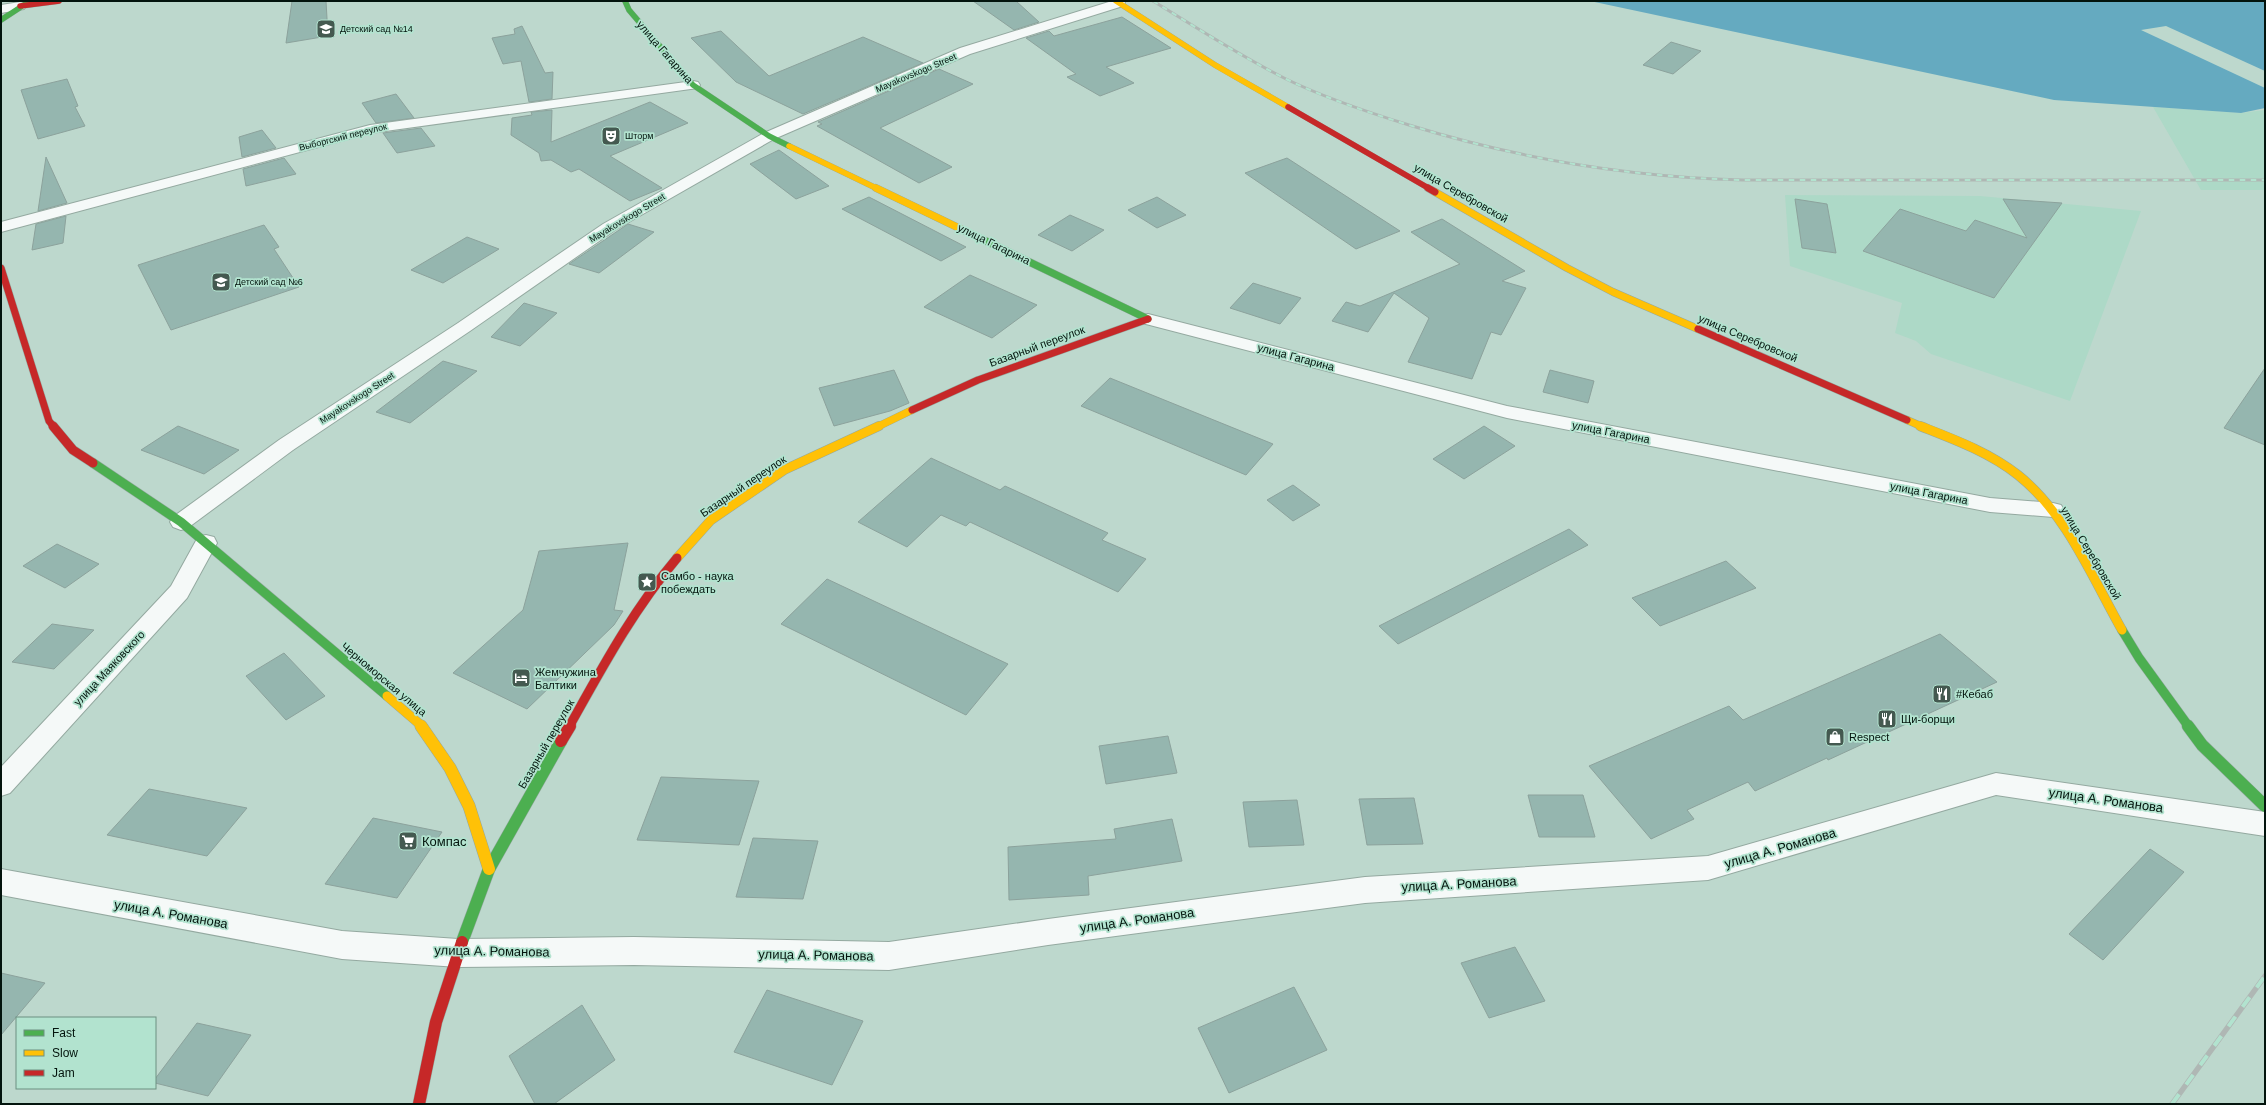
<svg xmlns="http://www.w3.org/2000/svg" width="2266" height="1105" viewBox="0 0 2266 1105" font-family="Helvetica,sans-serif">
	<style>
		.built { fill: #add9c7 }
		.water { fill: #65aac0 }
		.pier { fill: #bdd8cd }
		.building { fill: #95b6af; stroke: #8ca29c }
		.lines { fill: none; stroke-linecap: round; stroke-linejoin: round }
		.street-casing { stroke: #94a9a0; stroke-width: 2 }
		.fast-far3-casing { stroke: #94a9a0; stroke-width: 6 }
		.fast-far2-casing { stroke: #94a9a0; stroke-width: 8 }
		.fast-far1-casing { stroke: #94a9a0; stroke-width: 10 }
		.fast-casing { stroke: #94a9a0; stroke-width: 13 }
		.slow-far3-casing { stroke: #94a9a0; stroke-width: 6 }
		.slow-far2-casing { stroke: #94a9a0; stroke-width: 8 }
		.slow-far1-casing { stroke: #94a9a0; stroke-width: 10 }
		.slow-casing { stroke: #94a9a0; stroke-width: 13 }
		.jam-far3-casing { stroke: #94a9a0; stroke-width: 6 }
		.jam-far2-casing { stroke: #94a9a0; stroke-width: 8 }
		.jam-far1-casing { stroke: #94a9a0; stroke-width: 10 }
		.jam-casing { stroke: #94a9a0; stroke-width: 13 }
		.street { fill: #f5f9f8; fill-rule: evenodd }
		.fast-far3 { stroke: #4caf50; stroke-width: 5.5 }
		.fast-far2 { stroke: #4caf50; stroke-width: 7 }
		.fast-far1 { stroke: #4caf50; stroke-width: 9 }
		.fast { stroke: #4caf50; stroke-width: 12 }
		.slow-far3 { stroke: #ffc107; stroke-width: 5.5 }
		.slow-far2 { stroke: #ffc107; stroke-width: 7 }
		.slow-far1 { stroke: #ffc107; stroke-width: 9 }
		.slow { stroke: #ffc107; stroke-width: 12 }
		.jam-far3 { stroke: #c62828; stroke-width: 5.5 }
		.jam-far2 { stroke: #c62828; stroke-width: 7 }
		.jam-far1 { stroke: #c62828; stroke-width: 9 }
		.jam { stroke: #c62828; stroke-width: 12 }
		.rail-far1-casing { stroke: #afb7b4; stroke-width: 3 }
		.rail-casing { stroke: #afb7b4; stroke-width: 5.5 }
		.rail-far1 { stroke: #b2e3cf; stroke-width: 2; stroke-dasharray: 5.5; stroke-linecap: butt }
		.rail { stroke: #b2e3cf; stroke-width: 4; stroke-dasharray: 12; stroke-linecap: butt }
		.labels { text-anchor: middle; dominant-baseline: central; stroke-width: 3.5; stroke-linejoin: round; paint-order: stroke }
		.far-poi-label { font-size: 9px; fill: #03140d; stroke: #b2e3cf; text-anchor: start }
		.far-street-label { font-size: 9px; fill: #03140d; stroke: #b2e3cf }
		.street-label { font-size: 11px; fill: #03140d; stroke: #b2e3cf }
		.poi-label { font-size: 11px; fill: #03140d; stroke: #b2e3cf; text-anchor: start }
		.near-street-label { font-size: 13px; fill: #03140d; stroke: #b2e3cf }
		.near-poi-label { font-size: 13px; fill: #03140d; stroke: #b2e3cf; text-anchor: start }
	</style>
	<rect width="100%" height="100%" fill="#bdd8cd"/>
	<g class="built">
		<path d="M2153 107 2241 113 2265 110V190H2201Z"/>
		<path d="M1785 195 1980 196 2141 211 2070 401 1931 354 1916 341 1895 333 1902 303 1790 266Z"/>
	</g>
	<path class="water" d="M1590 1H2265V108L2241 113 2054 100Z"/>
	<path class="pier" d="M2166 26 2265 71V88L2141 30Z"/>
	<g class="building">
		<path d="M292 1H326L328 36 286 43Z"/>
		<path d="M973 1H1016L1039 22 1014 30Z"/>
		<path d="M1122 17 1171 48 1106 67 1134 83 1100 96 1067 77 1076 74 1026 38 1049 31 1054 36Z"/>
		<path d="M522 26 545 73 553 72 552 99 529 102 521 61 503 64 492 38 515 34 514 29Z"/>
		<path d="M721 31 769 76 863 37 923 63 803 114 736 82 691 38Z"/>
		<path d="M1671 42 1701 51 1673 74 1643 65Z"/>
		<path d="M939 69 973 84 880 128 952 167 919 183 817 126 822 124 818 122Z"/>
		<path d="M67 79 78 106 75 107 85 126 38 139 21 90Z"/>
		<path d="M396 94 414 118 376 123 362 103Z"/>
		<path d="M650 102 688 123 610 156 662 188 630 201 579 169 571 172 551 160 541 161 539 153 511 135 512 118 532 115 531 112 552 110 551 142Z"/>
		<path d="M421 128 435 146 397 153 383 133Z"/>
		<path d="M262 130 276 148 242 157 239 137Z"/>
		<path d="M779 150 829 186 796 199 750 164Z"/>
		<path d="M46 157 67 203 38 211Z"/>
		<path d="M284 158 296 174 246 186 243 169Z"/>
		<path d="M1287 158 1400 231 1356 249 1245 173Z"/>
		<path d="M869 197 966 247 941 261 842 209Z"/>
		<path d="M1157 197 1186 215 1157 228 1128 210Z"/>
		<path d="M1795 199 1827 204 1836 253 1802 248Z"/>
		<path d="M2003 199 2062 203 1994 298 1863 251 1900 209 1966 231 1975 220 2027 238Z"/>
		<path d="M1070 215 1104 230 1072 251 1038 235Z"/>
		<path d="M66 216 63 243 32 250 36 224Z"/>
		<path d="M1442 219 1525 271 1502 281 1526 288 1501 335 1491 332 1472 379 1408 362 1429 318 1394 293 1368 332 1332 321 1346 302 1360 306 1460 264 1411 232Z"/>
		<path d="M628 224 654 232 599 273 569 264Z"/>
		<path d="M264 225 279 247 274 249 299 287 171 330 138 265Z"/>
		<path d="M467 237 499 249 443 283 411 270Z"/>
		<path d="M970 275 1037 305 992 338 924 307Z"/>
		<path d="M1253 283 1301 298 1280 324 1230 308Z"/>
		<path d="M524 303 557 313 520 346 491 337Z"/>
		<path d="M443 361 477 371 410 423 376 412Z"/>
		<path d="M2265 368V445L2224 428Z"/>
		<path d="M894 370 909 403 890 411 834 426 819 388Z"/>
		<path d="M1550 370 1594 381 1588 403 1543 392Z"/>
		<path d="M1110 378 1273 444 1246 475 1081 406Z"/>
		<path d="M178 426 239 450 204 474 141 450Z"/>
		<path d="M1484 426 1515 446 1464 479 1433 459Z"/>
		<path d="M931 458 1000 490 1005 486 1108 533 1102 540 1146 559 1118 592 970 522 966 526 941 515 907 547 858 522Z"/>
		<path d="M1293 485 1320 505 1293 521 1267 500Z"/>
		<path d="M1569 529 1588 545 1398 644 1379 626Z"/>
		<path d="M628 543 614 610 623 611 614 625 527 709 453 673 523 610 539 551Z"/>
		<path d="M57 544 99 564 65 588 23 566Z"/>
		<path d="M1726 561 1756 588 1660 626 1632 598Z"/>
		<path d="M827 579 1008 664 966 715 781 624Z"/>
		<path d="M52 624 94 630 54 669 12 662Z"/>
		<path d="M1940 634 1997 682 1828 760 1827 758 1755 791 1748 782 1687 810 1694 819 1651 839 1589 766 1729 706 1743 720Z"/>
		<path d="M284 653 325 696 286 720 246 676Z"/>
		<path d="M1168 736 1177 773 1106 784 1099 746Z"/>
		<path d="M661 777 759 781 739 845 637 840Z"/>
		<path d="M149 789 247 808 207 856 107 835Z"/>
		<path d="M1528 795H1583L1595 837H1539Z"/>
		<path d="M1414 798 1423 844 1367 845 1359 799Z"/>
		<path d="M1297 800 1304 845 1249 847 1243 802Z"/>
		<path d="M373 818 442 832 397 898 325 884Z"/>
		<path d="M1172 819 1182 861 1088 876 1089 895 1009 900 1008 847 1116 839 1114 829Z"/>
		<path d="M753 838 818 841 803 899 736 897Z"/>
		<path d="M2150 849 2184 872 2103 960 2069 934Z"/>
		<path d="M1515 947 1545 1001 1489 1018 1461 963Z"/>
		<path d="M1 973 45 983 1 1035Z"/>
		<path d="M1294 987 1327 1050 1229 1093 1198 1028Z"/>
		<path d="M767 990 863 1021 832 1085 734 1052Z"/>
		<path d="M582 1005 615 1060 554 1104H535L509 1056Z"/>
		<path d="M197 1023 251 1035 208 1096 155 1083V1079Z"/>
	</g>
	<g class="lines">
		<g class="street-casing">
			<g id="street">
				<path d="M1112 1H1124L1125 3 1123 6 970 54 774 139 615 230 470 331 293 450 189 527 181 530 173 527 170 522 173 517 279 440 458 323 603 224 764 133 960 48Z"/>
				<path d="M20 2 24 3 26 6 24 9 1 13V5Z"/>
				<path d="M693 81 698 82 700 85 698 88 371 133 1 232V222L370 125Z"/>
				<path d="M1148 314 1507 406 1990 498 2053 503 2061 505 2064 510 2061 515 2053 517 1990 512 1507 418 1142 323 1139 319 1142 315Z"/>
				<path d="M206 535 214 537 217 543 187 598 10 793 1 796V767L171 586 198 537Z"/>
				<path d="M1996 773 2265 812V836L1996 795 1708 880 1365 903 1048 945 889 970 634 965 458 967 342 959 1 895V869L342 931 458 939 634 937 889 942 1048 919 1365 877 1708 856Z"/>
			</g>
		</g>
		<g class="fast-far3-casing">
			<g id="fast-far3">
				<path d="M625 1 629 10 693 85 769 136 789 146"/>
				<path d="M1 20 30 1"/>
			</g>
		</g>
		<g class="fast-far2-casing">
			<path id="fast-far2" d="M963 230 1148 319"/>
		</g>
		<g class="fast-far1-casing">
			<g id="fast-far1">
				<path d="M93 463 181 522 387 696"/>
				<path d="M2122 630 2139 658 2189 727"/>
			</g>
		</g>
		<g class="fast-casing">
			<g id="fast">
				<path d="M2188 726 2202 745 2265 806"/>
				<path d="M462 942 489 869 561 741"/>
			</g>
		</g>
		<g class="slow-far3-casing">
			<g id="slow-far3">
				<path d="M1116 1 1215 65 1288 107"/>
				<path d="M789 146 878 189"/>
			</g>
		</g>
		<g class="slow-far2-casing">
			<g id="slow-far2">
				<path d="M876 188 963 230"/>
				<path d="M1435 192 1567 268 1613 292 1698 329"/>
				<path d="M1907 420 1923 427"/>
				<path d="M877 427 912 410"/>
			</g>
		</g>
		<g class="slow-far1-casing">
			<g id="slow-far1">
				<path d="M1920 426C1953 439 1989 452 2018 475 2066 513 2092 577 2122 630"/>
				<path d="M677 558 711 520 784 470 879 426"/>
				<path d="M387 696 423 727"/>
			</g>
		</g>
		<g class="slow-casing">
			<path id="slow" d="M421 726 450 768 469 806 489 869"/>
		</g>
		<g class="jam-far3-casing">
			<g id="jam-far3">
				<path d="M20 6 59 1"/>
				<path d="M1288 107 1430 189"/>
			</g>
		</g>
		<g class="jam-far2-casing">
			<g id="jam-far2">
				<path d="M1428 188 1435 192"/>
				<path d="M1 268 49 421 54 427"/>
				<path d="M1698 329 1907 420"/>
				<path d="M912 410 978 380 1148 319"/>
			</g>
		</g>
		<g class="jam-far1-casing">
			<g id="jam-far1">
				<path d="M53 426 73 450 93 463"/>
				<path d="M569 727C602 668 633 610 677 558"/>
			</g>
		</g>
		<g class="jam-casing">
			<g id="jam">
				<path d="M561 741 570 726"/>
				<path d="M419 1104 436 1022 462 942"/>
			</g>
		</g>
		<use href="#street" class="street"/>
		<use href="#fast-far3" class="fast-far3"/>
		<use href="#fast-far2" class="fast-far2"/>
		<use href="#fast-far1" class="fast-far1"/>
		<use href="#fast" class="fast"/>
		<use href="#slow-far3" class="slow-far3"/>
		<use href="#slow-far2" class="slow-far2"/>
		<use href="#slow-far1" class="slow-far1"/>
		<use href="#slow" class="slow"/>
		<use href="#jam-far3" class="jam-far3"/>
		<use href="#jam-far2" class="jam-far2"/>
		<use href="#jam-far1" class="jam-far1"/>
		<use href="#jam" class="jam"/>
		<g class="rail-far1-casing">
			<path id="rail-far1" d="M1153 1C1197 28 1240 56 1286 79 1325 98 1367 112 1409 125 1519 159 1629 177 1743 180H2265"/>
		</g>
		<g class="rail-casing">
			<path id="rail" d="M2172 1104 2265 976"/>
		</g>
		<use href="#rail-far1" class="rail-far1"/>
		<use href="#rail" class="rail"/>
	</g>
	<defs>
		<g id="school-square" transform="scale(1)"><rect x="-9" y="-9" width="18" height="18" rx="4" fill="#445950" stroke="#b2e3cf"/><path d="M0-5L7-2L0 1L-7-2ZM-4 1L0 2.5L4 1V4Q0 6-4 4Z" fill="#fff"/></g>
		<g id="theatre-square" transform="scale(1)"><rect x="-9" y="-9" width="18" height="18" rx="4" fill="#445950" stroke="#b2e3cf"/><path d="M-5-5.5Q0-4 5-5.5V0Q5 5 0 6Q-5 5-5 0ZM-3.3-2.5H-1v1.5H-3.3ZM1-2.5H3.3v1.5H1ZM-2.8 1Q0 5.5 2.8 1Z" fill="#fff"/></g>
		<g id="sight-square" transform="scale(1)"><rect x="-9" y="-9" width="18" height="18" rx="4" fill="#445950" stroke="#b2e3cf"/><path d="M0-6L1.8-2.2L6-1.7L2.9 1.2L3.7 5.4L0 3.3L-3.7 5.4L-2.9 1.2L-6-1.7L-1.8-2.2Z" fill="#fff"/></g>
		<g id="hotel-square" transform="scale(1)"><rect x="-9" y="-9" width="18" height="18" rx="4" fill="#445950" stroke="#b2e3cf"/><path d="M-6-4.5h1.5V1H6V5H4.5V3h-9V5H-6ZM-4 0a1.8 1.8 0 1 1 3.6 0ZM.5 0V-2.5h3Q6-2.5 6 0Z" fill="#fff"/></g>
		<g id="restaurant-square" transform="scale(1)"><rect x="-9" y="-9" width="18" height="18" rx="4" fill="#445950" stroke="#b2e3cf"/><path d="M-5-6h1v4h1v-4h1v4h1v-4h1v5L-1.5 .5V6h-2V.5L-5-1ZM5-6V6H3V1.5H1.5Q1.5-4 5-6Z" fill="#fff"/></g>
		<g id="shop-square" transform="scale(1)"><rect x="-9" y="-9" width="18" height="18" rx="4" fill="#445950" stroke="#b2e3cf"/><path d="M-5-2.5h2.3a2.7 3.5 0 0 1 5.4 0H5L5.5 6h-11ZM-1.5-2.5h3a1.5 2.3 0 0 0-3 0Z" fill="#fff"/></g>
		<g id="supermarket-square" transform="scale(1)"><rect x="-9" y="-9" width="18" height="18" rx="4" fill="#445950" stroke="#b2e3cf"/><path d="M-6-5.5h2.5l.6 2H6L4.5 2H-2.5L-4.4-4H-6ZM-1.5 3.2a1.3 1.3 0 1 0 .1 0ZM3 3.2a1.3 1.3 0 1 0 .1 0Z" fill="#fff"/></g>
	</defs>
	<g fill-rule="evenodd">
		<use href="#school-square" x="326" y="29"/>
		<use href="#theatre-square" x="611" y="136"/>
		<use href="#school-square" x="221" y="282"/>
		<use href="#sight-square" x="647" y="582"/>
		<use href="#hotel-square" x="521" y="678"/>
		<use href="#restaurant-square" x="1942" y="694"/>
		<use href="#restaurant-square" x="1887" y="719"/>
		<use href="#shop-square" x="1835" y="737"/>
		<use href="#supermarket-square" x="408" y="841"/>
	</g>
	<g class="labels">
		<g class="far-poi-label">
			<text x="340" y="29">Детский сад №14</text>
			<text x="625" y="136">Шторм</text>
			<text x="235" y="282">Детский сад №6</text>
		</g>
		<g class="far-street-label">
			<text transform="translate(916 73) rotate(-23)">Mayakovskogo Street</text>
			<text transform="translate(343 137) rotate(-14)">Выборгский переулок</text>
			<text transform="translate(627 218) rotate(-31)">Mayakovskogo Street</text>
			<text transform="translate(357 398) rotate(-33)">Mayakovskogo Street</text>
		</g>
		<g class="street-label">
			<text transform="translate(665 52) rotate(49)">улица Гагарина</text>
			<text transform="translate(1461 193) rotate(30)">улица Серебровской</text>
			<text transform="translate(994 244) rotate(26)">улица Гагарина</text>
			<text transform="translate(1748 338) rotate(23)">улица Серебровской</text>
			<text transform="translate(1037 346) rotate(-20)">Базарный переулок</text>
			<text transform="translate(1296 357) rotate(15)">улица Гагарина</text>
			<text transform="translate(1611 432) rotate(11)">улица Гагарина</text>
			<text transform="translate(743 486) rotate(-34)">Базарный переулок</text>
			<text transform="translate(1929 493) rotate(11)">улица Гагарина</text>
			<text transform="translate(2091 553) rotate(59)">улица Серебровской</text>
			<text transform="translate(109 668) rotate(-47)">улица Маяковского</text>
			<text transform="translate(384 679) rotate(40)">Черноморская улица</text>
			<text transform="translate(546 744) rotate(-60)">Базарный переулок</text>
		</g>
		<g class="poi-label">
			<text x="661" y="576">Самбо - наука<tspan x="661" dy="13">побеждать</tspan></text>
			<text x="535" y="672">Жемчужина<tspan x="535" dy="13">Балтики</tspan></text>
			<text x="1956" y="694">#Кебаб</text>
			<text x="1901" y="719">Щи-борщи</text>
			<text x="1849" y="737">Respect</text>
		</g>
		<g class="near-street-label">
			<text transform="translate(2106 800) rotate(8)">улица А. Романова</text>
			<text transform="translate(1780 848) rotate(-16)">улица А. Романова</text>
			<text transform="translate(1459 884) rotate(-3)">улица А. Романова</text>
			<text transform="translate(171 914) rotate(10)">улица А. Романова</text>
			<text transform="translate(1137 920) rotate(-8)">улица А. Романова</text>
			<text transform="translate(492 951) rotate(1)">улица А. Романова</text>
			<text transform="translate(816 955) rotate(1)">улица А. Романова</text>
		</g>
		<g class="near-poi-label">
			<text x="422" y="841">Компас</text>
		</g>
	</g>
	<rect width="2266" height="1105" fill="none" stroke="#03140d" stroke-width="4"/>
	<rect x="16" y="1017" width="140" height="72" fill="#b2e3cf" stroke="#6c9081"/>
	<rect x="24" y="1030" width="20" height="6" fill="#4caf50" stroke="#6c9081"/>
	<text x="52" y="1037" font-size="12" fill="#03140d">Fast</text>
	<rect x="24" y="1050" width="20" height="6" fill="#ffc107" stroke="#6c9081"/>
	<text x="52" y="1057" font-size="12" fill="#03140d">Slow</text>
	<rect x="24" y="1070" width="20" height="6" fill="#c62828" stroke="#6c9081"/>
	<text x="52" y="1077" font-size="12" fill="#03140d">Jam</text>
</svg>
